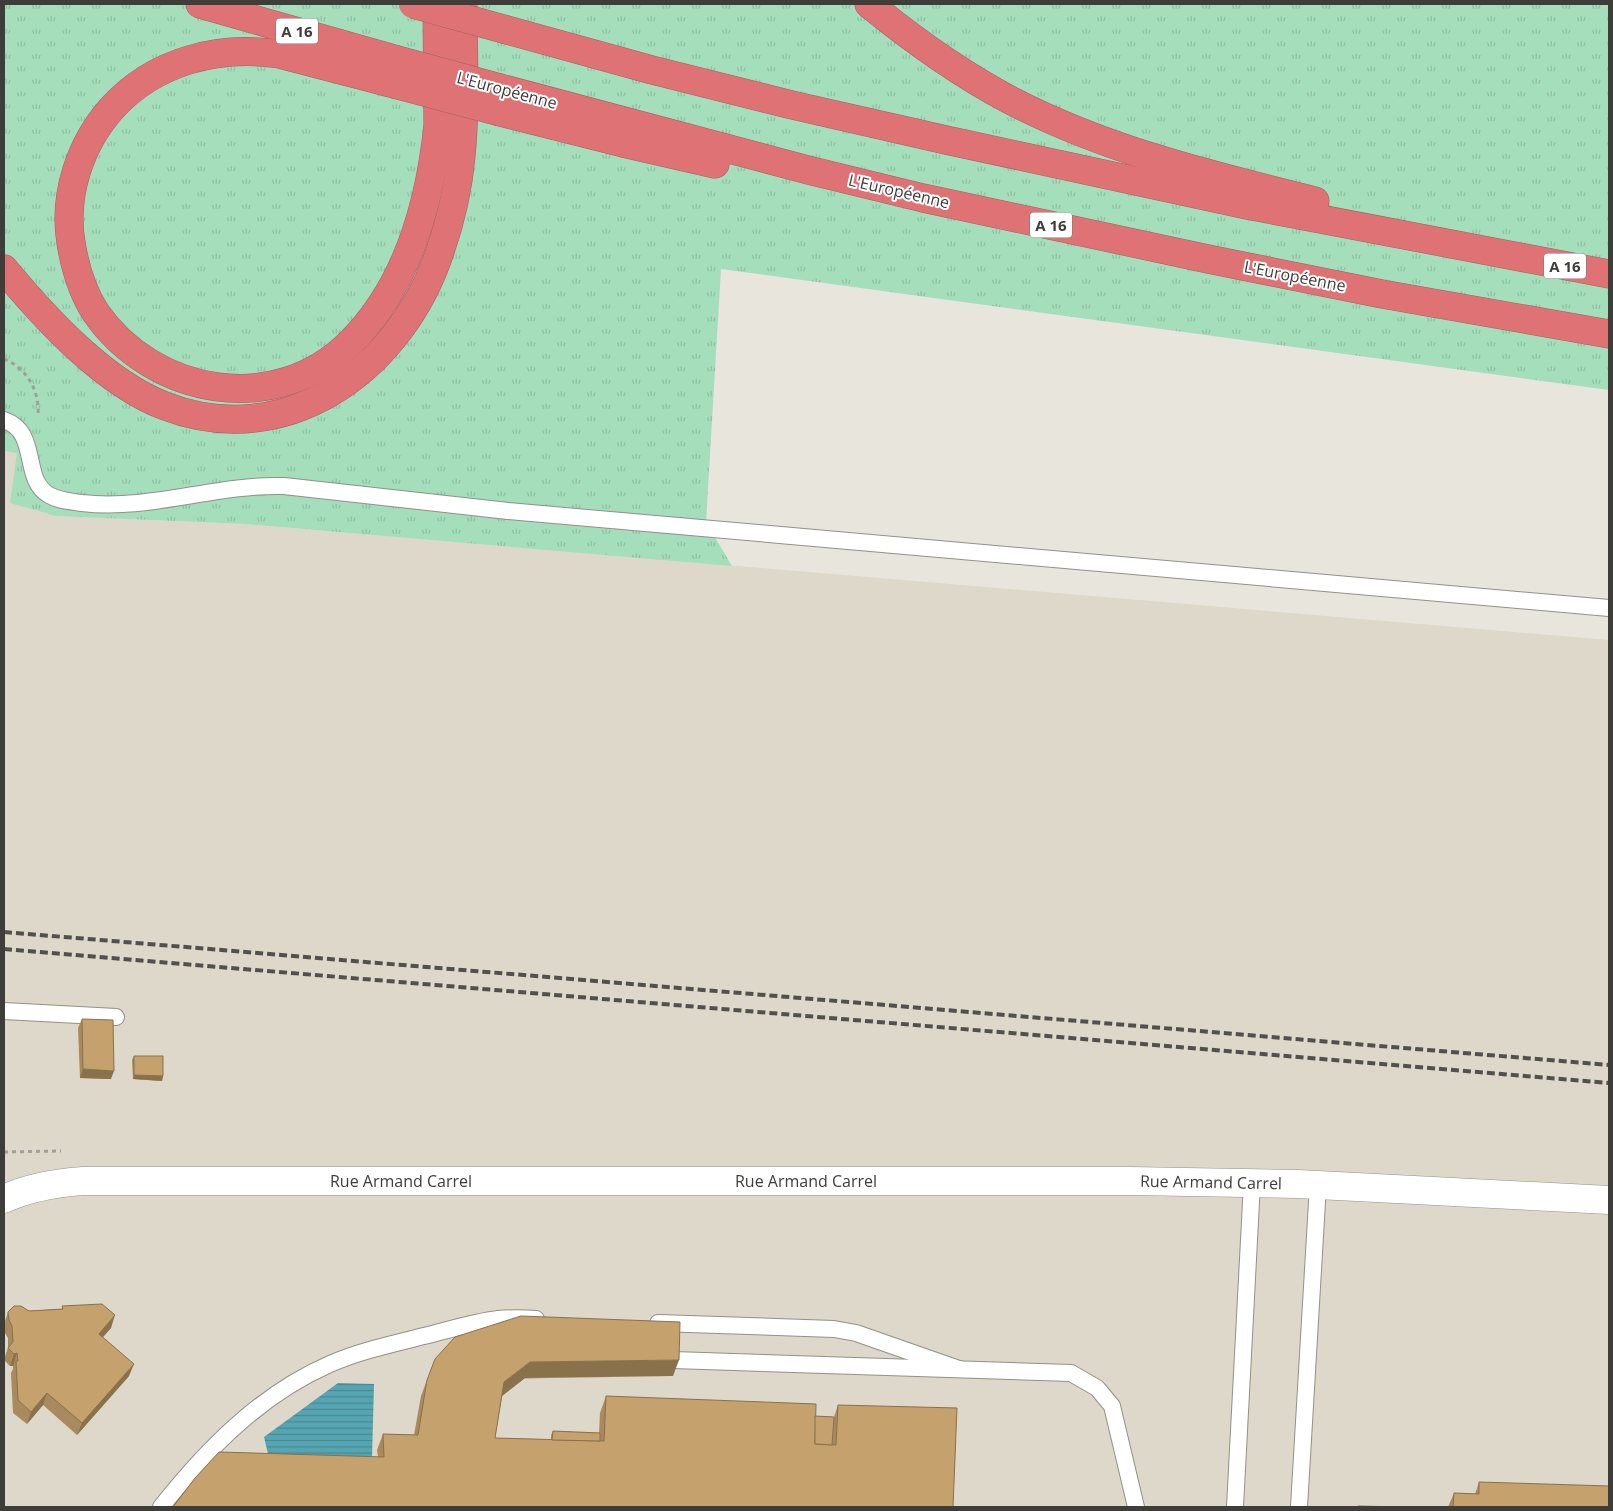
<svg xmlns="http://www.w3.org/2000/svg" width="1613" height="1511" viewBox="0 0 1613 1511" font-family="'Open Sans',sans-serif">
	<style>
		.built { fill: #ded8ca }
		.grass { fill: url(#grass-tufts) }
		.water { fill: url(#water-rules) }
		.lines { fill: none; stroke-linecap: round; stroke-linejoin: round }
		.service-casing { stroke: #929089; stroke-width: 18 }
		.tertiary-casing { stroke: #929089; stroke-width: 29 }
		.motorway-casing { stroke: #a65f60; stroke-width: 29 }
		.path { stroke: #a19f99; stroke-width: 3; stroke-dasharray: 4 4; stroke-linecap: butt }
		.service { stroke: #fff; stroke-width: 16 }
		.tertiary { stroke: #fff; stroke-width: 28 }
		.motorway { stroke: #de7274; stroke-width: 28 }
		.rail { stroke: #51504d; stroke-width: 4; stroke-dasharray: 8 4; stroke-linecap: butt }
		.motorway-bridge-casing { stroke: #a65f60; stroke-width: 29; stroke-linecap: butt }
		.motorway-bridge { stroke: #de7274; stroke-width: 28 }
		.wall { fill: #a98a5e }
		.shaded-wall { fill: #89714c }
		.building { fill: #c4a16d; stroke: #89714c }
		.labels { text-anchor: middle; dominant-baseline: central; stroke-width: 4; stroke-linejoin: round; paint-order: stroke }
		.shield { fill: #fff; stroke: #787775; stroke-width: 1 }
		.shield-label { font-size: 15px; font-weight: bold; fill: #3e3d3a }
		.street-label { font-size: 16px; fill: #3e3d3a; stroke: #fff }
	</style>
	<defs>
		<pattern id="grass-tufts" width="24" height="20" patternUnits="userSpaceOnUse" patternTransform="scale(1.25)"><rect width="24" height="20" fill="#a4debb"/><path d="M3 7l-1-3M5 7V3M7 7l1-3M15 17l-1-3M17 17v-4M19 17l1-3" fill="none" stroke="#8ebfa2"/></pattern>
		<pattern id="water-rules" width="6" height="5" patternUnits="userSpaceOnUse" patternTransform="scale(1.25)"><rect width="6" height="5" fill="#56a5b2"/><path d="M0 2.5h6" fill="none" stroke="#498892"/></pattern>
	</defs>
	<rect width="100%" height="100%" fill="#e8e5dd"/>
	<path class="built" d="M4 451 17 452 56 516 245 524 1609 640V1507H4Z"/>
	<path class="grass" d="M4 4H1609V390L721 269 706 522 732 566 245 524 56 516 10 503 17 453 4 451Z"/>
	<path class="water" d="M338 1383 374 1384 372 1458 268 1454 264 1437Z"/>
	<g class="lines">
		<g class="service-casing">
			<g id="service">
				<path d="M4 420C40 432 21 479 49 495 59 501 70 501 82 503 150 511 216 484 284 486L508 511 1609 608"/>
				<path d="M4 1011 116 1017"/>
				<path d="M658 1323 834 1329 856 1333 959 1369"/>
				<path d="M673 1360 1071 1373 1097 1388 1112 1406 1136 1507"/>
				<path d="M161 1507C207 1449 261 1394 330 1364 360 1351 392 1344 424 1336 449 1330 473 1322 498 1319 511 1318 523 1318 536 1319"/>
				<path d="M1235 1507 1252 1183"/>
				<path d="M1299 1507 1318 1185"/>
			</g>
		</g>
		<g class="tertiary-casing">
			<path id="tertiary" d="M4 1199C29 1187 56 1183 83 1181H1131L1298 1184 1609 1200"/>
		</g>
		<g class="motorway-casing">
			<g id="motorway">
				<path d="M200 4 394 59"/>
				<path d="M869 4C913 40 959 73 1010 100 1106 150 1210 175 1315 201"/>
				<path d="M507 30 652 70 792 105 946 140 1247 205 1609 274"/>
				<path d="M394 84 279 54C218 45 155 61 112 108 80 144 63 195 71 243 75 267 82 292 96 313 154 396 276 417 350 343 408 286 430 204 438 125L437 4"/>
				<path d="M500 88 808 170 923 198 1208 259 1382 294 1609 334"/>
				<path d="M500 112 623 143 715 164"/>
				<path d="M4 269C45 318 104 383 165 406 285 452 396 372 437 260 449 227 458 191 461 156 466 106 463 54 463 4"/>
			</g>
		</g>
		<g class="path">
			<path d="M4 359C27 368 40 391 38 416"/>
			<path d="M4 1152 61 1151"/>
		</g>
		<use href="#service" class="service"/>
		<use href="#tertiary" class="tertiary"/>
		<use href="#motorway" class="motorway"/>
		<g class="rail">
			<path d="M4 932 1609 1065"/>
			<path d="M4 949 1609 1083"/>
		</g>
		<g class="motorway-bridge-casing">
			<g id="motorway-bridge">
				<path d="M413 4 507 30"/>
				<path d="M394 59 500 88"/>
				<path d="M394 84 500 112"/>
			</g>
		</g>
		<use href="#motorway-bridge" class="motorway-bridge"/>
	</g>
	<g class="wall">
		<path d="M82 1019 111 1079 80 1078 78 1028Z"/>
		<path d="M134 1056 163 1076 162 1081 133 1079 132 1060Z"/>
		<path d="M62 1306 111 1328 103 1337 129 1376 77 1435 43 1405 27 1424 13 1413 11 1373 13 1369V1366H10L4 1360 8 1347V1338L5 1333 4 1324 8 1312 62 1309Z"/>
		<path d="M673 1376 525 1378 502 1396 495 1438 551 1440V1435L553 1431 599 1433 600 1413 606 1396 815 1416 834 1417 838 1405 953 1507 378 1457 377 1450 383 1434 414 1435 421 1396 427 1380Z"/>
		<path d="M1479 1482 1609 1507H1448L1454 1493 1475 1494Z"/>
	</g>
	<g class="shaded-wall">
		<path d="M83 1069 114 1071 111 1079 80 1078Z"/>
		<path d="M134 1075 163 1076 162 1081 133 1079Z"/>
		<path d="M115 1315 111 1328 95 1346 99 1334Z"/>
		<path d="M17 1353 13 1366H10L14 1354Z"/>
		<path d="M679 1360 673 1376 525 1378 498 1399 504 1382 530 1362Z"/>
		<path d="M134 1364 129 1376 77 1435 82 1423Z"/>
		<path d="M47 1393 43 1405 27 1424 31 1412Z"/>
	</g>
	<g class="building">
		<path d="M82 1019 113 1020 114 1071 83 1069Z"/>
		<path d="M134 1056H163V1076L134 1075Z"/>
		<path d="M102 1304 115 1315 99 1334 134 1364 82 1423 47 1393 31 1412 18 1400 16 1361H18L17 1353 14 1354 8 1348 13 1342 12 1326 9 1320 8 1312 14 1306H21L29 1311 63 1309 62 1306Z"/>
		<path d="M521 1316 680 1322 679 1360 530 1362 504 1382 495 1438 604 1441 606 1396 816 1404 815 1444 836 1445 838 1405 957 1408 953 1507H173L195 1478 219 1452 384 1457 383 1434 418 1435 427 1380 435 1359 455 1337Z"/>
		<path d="M815 1416 834 1417 832 1445 815 1444Z"/>
		<path d="M553 1431 600 1433V1441L552 1440Z"/>
		<path d="M1479 1482 1609 1486V1507H1453L1454 1493 1479 1494Z"/>
		<path d="M1358 1506 1401 1507H1358Z"/>
	</g>
	<g class="labels">
		<g class="shield">
			<rect x="276" y="18.5" width="42" height="25" rx="4"/>
			<rect x="1030" y="212.5" width="42" height="25" rx="4"/>
			<rect x="1544" y="253.5" width="42" height="25" rx="4"/>
		</g>
		<g class="shield-label">
			<text x="297" y="31">A 16</text>
			<text x="1051" y="225">A 16</text>
			<text x="1565" y="266">A 16</text>
		</g>
		<g class="street-label">
			<text transform="translate(507 90) rotate(15)">L'Européenne</text>
			<text transform="translate(899 191) rotate(13)">L'Européenne</text>
			<text transform="translate(1295 276) rotate(11)">L'Européenne</text>
			<text x="401" y="1181">Rue Armand Carrel</text>
			<text x="806" y="1181">Rue Armand Carrel</text>
			<text transform="translate(1211 1182) rotate(1)">Rue Armand Carrel</text>
		</g>
	</g>
	<rect width="1613" height="1511" fill="none" stroke="#3e3d3a" stroke-width="10"/>
</svg>
